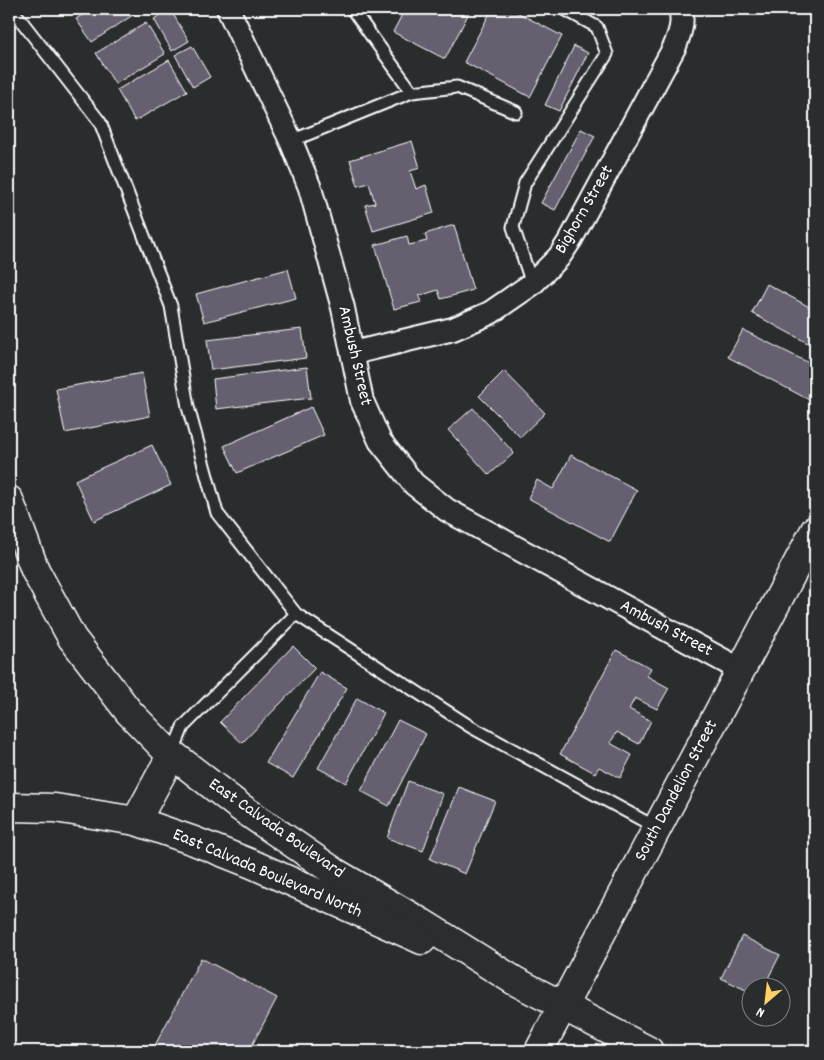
<svg xmlns="http://www.w3.org/2000/svg" width="824" height="1060" viewBox="0 0 824 1060" font-family="Dekko,sans-serif">
	<style>
		.building { fill: #665f70; stroke: #fff }
		.lines { fill: none; stroke-linecap: round; stroke-linejoin: round }
		.lane-casing { stroke: #fff; stroke-width: 15 }
		.street-casing { stroke: #fff; stroke-width: 26 }
		.secondary-casing { stroke: #fff; stroke-width: 31 }
		.lane { stroke: #2a2d2e; stroke-width: 11 }
		.street { stroke: #2a2d2e; stroke-width: 22 }
		.secondary { stroke: #2a2d2e; stroke-width: 28 }
		.labels { text-anchor: middle; dominant-baseline: central; stroke-width: 4; stroke-linejoin: round; paint-order: stroke }
		.street-label { font-size: 18px; fill: #fff; stroke: #2a2d2e }
	</style>
	<rect width="100%" height="100%" fill="#2a2d2e"/>
	<filter id="ink" filterUnits="userSpaceOnUse"><feTurbulence type="fractalNoise" baseFrequency=".02" numOctaves="2"/><feDisplacementMap in="SourceGraphic" scale="10" xChannelSelector="R" yChannelSelector="G"/><feConvolveMatrix kernelMatrix="1 2 1 2 8 2 1 2 1" color-interpolation-filters="sRGB"/></filter>
	<g filter="url(#ink)">
		<g class="building">
			<path d="M91 9H142L92 42 76 19Z"/>
			<path d="M170 9 189 41 172 51 154 19Z"/>
			<path d="M405 9H471L445 59 393 32Z"/>
			<path d="M492 9H511L562 36 530 97 464 62Z"/>
			<path d="M146 23 165 54 115 84 96 53Z"/>
			<path d="M192 46 210 77 193 87 175 55Z"/>
			<path d="M574 46 588 53 559 111 545 105Z"/>
			<path d="M169 60 187 91 135 121 117 90Z"/>
			<path d="M581 129 595 136 555 210 541 203Z"/>
			<path d="M412 141 420 168 410 171 416 189 426 185 434 213 373 231 365 205 375 203 369 183 358 186 350 160Z"/>
			<path d="M454 225 473 290 441 299 438 290 419 296 421 302 394 309 375 245 407 236 409 245 427 241 425 234Z"/>
			<path d="M288 269 296 298 204 322 196 294Z"/>
			<path d="M767 284 815 310V347L752 313Z"/>
			<path d="M302 329 306 358 211 370 207 340Z"/>
			<path d="M743 330 815 366V403L728 357Z"/>
			<path d="M307 367 311 398 216 409 213 379Z"/>
			<path d="M504 371 545 413 520 437 479 396Z"/>
			<path d="M142 373 150 416 65 433 56 389Z"/>
			<path d="M311 407 324 435 237 473 224 446Z"/>
			<path d="M473 408 514 453 489 475 448 430Z"/>
			<path d="M152 445 171 485 94 521 75 480Z"/>
			<path d="M571 455 637 490 610 542 528 498 537 480 553 489Z"/>
			<path d="M293 646 315 668 242 743 220 722Z"/>
			<path d="M616 650 651 668 647 676 669 688 657 709 635 698 629 709 651 721 639 744 617 732 610 743 632 755 620 778 599 767 595 773 560 754Z"/>
			<path d="M320 672 347 688 293 778 266 763Z"/>
			<path d="M357 698 384 713 346 783 318 768Z"/>
			<path d="M398 720 426 734 389 806 361 791Z"/>
			<path d="M408 781 443 794 423 851 387 838Z"/>
			<path d="M459 787 495 801 465 874 430 859Z"/>
			<path d="M742 936 780 955 763 988H752V993L721 978Z"/>
			<path d="M201 958 277 998 249 1051H152Z"/>
		</g>
		<g class="lines">
			<g class="lane-casing">
				<g id="lane">
					<path d="M12 9 100 122 171 306 188 407 217 513 296 614 471 727 657 828"/>
					<path d="M352 9 412 92"/>
					<path d="M291 141 412 92 457 87 516 112"/>
					<path d="M532 284 513 227 525 183 607 54 597 27 564 9"/>
					<path d="M172 754 183 727 296 614"/>
				</g>
			</g>
			<g class="street-casing">
				<g id="street">
					<path d="M228 9 291 141 310 188 343 308 362 401 380 441 414 484 447 510 741 670"/>
					<path d="M353 353 453 329 490 313 532 284 559 257 571 239 675 46C680 33 684 22 680 9"/>
				</g>
			</g>
			<g class="secondary-casing">
				<g id="secondary">
					<path d="M9 500 35 570 72 638 129 712 163 747 240 807 336 873 422 923 515 981 649 1051"/>
					<path d="M9 807 55 808 136 821 194 841 252 864 422 940"/>
					<path d="M136 821 172 754"/>
					<path d="M539 1051 815 530"/>
				</g>
			</g>
			<use href="#lane" class="lane"/>
			<use href="#street" class="street"/>
			<use href="#secondary" class="secondary"/>
		</g>
	</g>
	<g class="labels">
		<g class="street-label">
			<text transform="translate(585 210) rotate(-60)">Bighorn Street</text>
			<text transform="translate(354 356) rotate(77)">Ambush Street</text>
			<text transform="translate(666 629) rotate(28)">Ambush Street</text>
			<text transform="translate(677 791) rotate(-62)">South Dandelion Street</text>
			<text transform="translate(276 829) rotate(35)">East Calvada Boulevard</text>
			<text transform="translate(267 874) rotate(23)">East Calvada Boulevard North</text>
		</g>
	</g>
	<rect width="824" height="1060" fill="none" stroke="#2a2d2e" stroke-width="30"/>
	<rect x="15" y="15" width="794" height="1030" fill="none" stroke="#fff" stroke-width="2" filter="url(#ink)"/>
	<g transform="translate(766 1002) rotate(208)"><circle r="24" fill="#2a2d2e" stroke="#7f8182"/>
	<path d="M0-4L9 19L0 12L-9 19Z" fill="#ffd166"/>
	<text y="-8" font-size="14" font-weight="bold" text-anchor="middle" fill="#ffffff">N</text>
	</g>
</svg>
